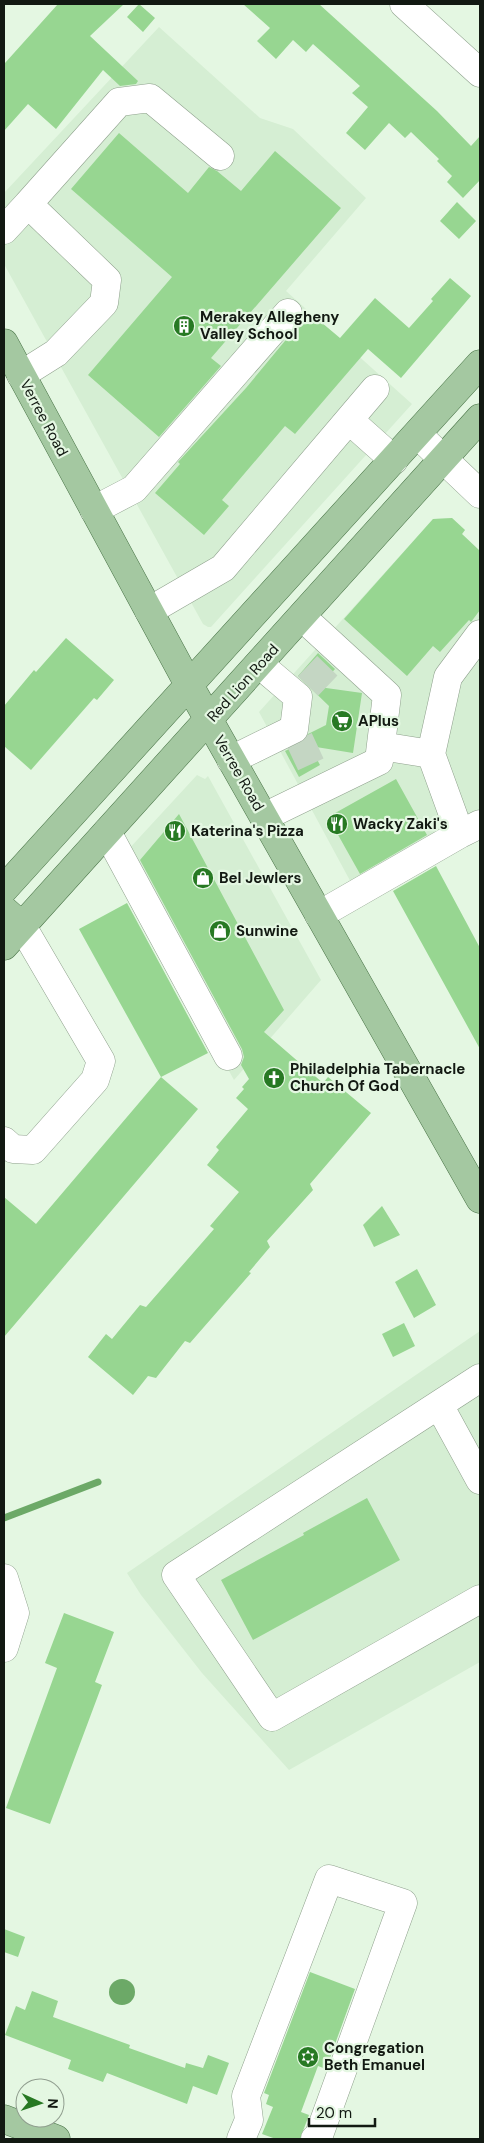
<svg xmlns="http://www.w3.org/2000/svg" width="484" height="2143" viewBox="0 0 484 2143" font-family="'DM Sans',sans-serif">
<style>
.built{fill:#d5eed3}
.water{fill:#6ca967}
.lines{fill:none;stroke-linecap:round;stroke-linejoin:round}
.stream{stroke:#6ca967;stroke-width:7}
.building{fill:#97d691}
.minor-tunnel{stroke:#c4d6c3;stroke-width:28;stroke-dasharray:28 14;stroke-linecap:butt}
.minor-casing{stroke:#8fa18d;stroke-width:29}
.major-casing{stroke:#497347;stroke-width:29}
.minor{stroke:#fff;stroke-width:28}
.major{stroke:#a4c8a1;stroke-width:28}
.labels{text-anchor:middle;stroke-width:4.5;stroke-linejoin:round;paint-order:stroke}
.poi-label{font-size:15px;font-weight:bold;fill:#121912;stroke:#e4f7e2;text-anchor:start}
.street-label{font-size:15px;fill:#121912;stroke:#e4f7e2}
</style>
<rect width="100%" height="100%" fill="#e4f7e2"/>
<path class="built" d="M 159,27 L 260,118 L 293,129 L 366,198 L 286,291 L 412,404 L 211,627 L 208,627 L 203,624 L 4,264 L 4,193 Z
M 452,518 L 465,530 L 462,534 L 480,551 L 480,836 L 361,901 L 259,712 L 433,519 Z
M 197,775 L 205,779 L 208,776 L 321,980 L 234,1080 L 115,864 Z
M 480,1331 L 480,1662 L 289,1770 L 202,1673 L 141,1595 L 127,1573 Z"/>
<path class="water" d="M109 1992a13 13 0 1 1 26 0a13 13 0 1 1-26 0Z"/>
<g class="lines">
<path class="stream" d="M 4,1518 L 98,1482"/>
</g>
<path class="building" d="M 58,4 L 124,4 L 90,36 L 138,81 L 136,84 L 120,86 L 103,70 L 56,129 L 28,104 L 4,131 L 5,63 Z
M 139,4 L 155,18 L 143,32 L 127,17 Z
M 243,4 L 319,4 L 437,111 L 471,146 L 480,136 L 480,180 L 463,198 L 447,182 L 452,176 L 437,161 L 439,159 L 411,132 L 405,138 L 389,123 L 365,150 L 346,133 L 368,107 L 352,93 L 360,86 L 313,44 L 306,52 L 293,40 L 276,59 L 257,41 L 270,28 Z
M 119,133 L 188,193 L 209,167 L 217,171 L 241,191 L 275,151 L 341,208 L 211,358 L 221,366 L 159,437 L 88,375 L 172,277 L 71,189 Z
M 457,202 L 476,221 L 459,239 L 440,221 Z
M 450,278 L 471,296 L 401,378 L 368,349 L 295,434 L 285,426 L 222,500 L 229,506 L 204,535 L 155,493 L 180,464 L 178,462 L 246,388 L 309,312 L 340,338 L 375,298 L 409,328 L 433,301 L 431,299 Z
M 452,518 L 465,530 L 462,534 L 480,551 L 480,610 L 471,622 L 469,620 L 440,652 L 433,646 L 407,676 L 344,619 L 433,519 Z
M 66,638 L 114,680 L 97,700 L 94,698 L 31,770 L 4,746 L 4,706 L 34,670 L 36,672 Z
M 318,653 L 335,669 L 319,687 L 362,693 L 353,753 L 310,746 L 320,765 L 299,777 L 285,751 L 301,743 L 308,734 L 326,725 L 329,706 L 298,676 Z
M 396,779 L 427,835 L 360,874 L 328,817 Z
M 179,814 L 284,1010 L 264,1032 L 323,1083 L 328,1077 L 371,1113 L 310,1184 L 313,1190 L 267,1241 L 270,1247 L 249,1272 L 251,1273 L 190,1343 L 185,1341 L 156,1378 L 148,1376 L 133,1395 L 88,1357 L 106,1334 L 112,1339 L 140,1305 L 146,1307 L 214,1229 L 210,1226 L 239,1192 L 207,1165 L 219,1150 L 216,1147 L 248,1109 L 236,1098 L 244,1089 L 242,1087 L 249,1079 L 241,1065 L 244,1057 L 242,1049 L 140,860 Z
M 436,866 L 480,948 L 480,1049 L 393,891 Z
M 127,903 L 208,1053 L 161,1077 L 79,929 Z
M 161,1077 L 198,1109 L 4,1337 L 4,1197 L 36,1224 Z
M 382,1206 L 400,1235 L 374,1247 L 363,1225 Z
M 417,1269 L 436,1305 L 414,1318 L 395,1282 Z
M 404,1323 L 415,1346 L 393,1357 L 382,1334 Z
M 367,1498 L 400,1560 L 253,1640 L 221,1580 L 304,1535 L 303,1533 Z
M 64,1613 L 114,1632 L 95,1682 L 102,1685 L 50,1824 L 6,1808 L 57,1668 L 45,1663 Z
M 4,1929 L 25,1937 L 18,1957 L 4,1952 Z
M 310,1972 L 355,1989 L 326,2069 L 318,2066 L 301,2112 L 309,2115 L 300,2139 L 276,2139 L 262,2134 L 273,2107 L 266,2104 L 269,2095 L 264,2093 Z
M 32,1991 L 58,2001 L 53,2017 L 130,2045 L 129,2048 L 185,2068 L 186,2063 L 203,2068 L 208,2055 L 229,2063 L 217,2095 L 193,2086 L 187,2104 L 107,2073 L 103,2082 L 68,2069 L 71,2060 L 5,2035 L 16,2006 L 25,2010 Z"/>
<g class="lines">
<path class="minor-tunnel" d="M 308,686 L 329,664
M 299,739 L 313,769"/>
<g class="minor-casing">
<path id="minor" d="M 404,4 L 480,73
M 28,204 L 119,102 L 150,98 L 220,156
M 4,230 L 28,204 L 107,280 L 104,303 L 56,353 L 21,375
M 349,420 L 394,460
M 418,435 L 480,494
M 94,510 L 134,489 L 288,313
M 149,611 L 223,568 L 375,389
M 381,746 L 431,754 L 460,834 L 480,824
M 431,754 L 448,677 L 480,634
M 231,760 L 294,729 L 298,697 L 259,664
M 264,817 L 379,761 L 387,695 L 302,617
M 107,832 L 228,1056
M 319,915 L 460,834
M 4,1141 L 13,1149 L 33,1150 L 95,1080 L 101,1061 L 22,926
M 480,1378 L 176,1575 L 272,1717 L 480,1599
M 439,1405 L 480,1480
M 4,1578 L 15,1613 L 4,1648
M 241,2139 L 249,2120 L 246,2096 L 329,1879 L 403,1903 L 319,2135 L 315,2139"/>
</g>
<g class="major-casing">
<path id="major" d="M 4,343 L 189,685 L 480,1199
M 4,889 L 480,364
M 4,910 L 22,926
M 4,946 L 480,418
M 4,2119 L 56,2139"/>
</g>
<use href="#minor" class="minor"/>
<use href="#major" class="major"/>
</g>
<defs>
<g id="building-disc" transform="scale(1.125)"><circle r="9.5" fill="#277923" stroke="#e4f7e2"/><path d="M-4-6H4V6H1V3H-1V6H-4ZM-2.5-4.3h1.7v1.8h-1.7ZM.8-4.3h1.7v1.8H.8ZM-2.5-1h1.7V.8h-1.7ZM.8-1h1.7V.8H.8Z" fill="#fff"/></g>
<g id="supermarket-disc" transform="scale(1.125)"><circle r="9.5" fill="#277923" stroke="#e4f7e2"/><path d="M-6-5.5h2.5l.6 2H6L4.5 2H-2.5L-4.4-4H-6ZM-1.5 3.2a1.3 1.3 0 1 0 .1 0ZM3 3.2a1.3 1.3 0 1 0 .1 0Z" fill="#fff"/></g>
<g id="restaurant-disc" transform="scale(1.125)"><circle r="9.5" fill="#277923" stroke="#e4f7e2"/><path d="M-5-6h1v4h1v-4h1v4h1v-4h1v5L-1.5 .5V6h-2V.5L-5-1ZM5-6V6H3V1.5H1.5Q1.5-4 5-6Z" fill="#fff"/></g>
<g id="shop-disc" transform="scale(1.125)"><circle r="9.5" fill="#277923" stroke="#e4f7e2"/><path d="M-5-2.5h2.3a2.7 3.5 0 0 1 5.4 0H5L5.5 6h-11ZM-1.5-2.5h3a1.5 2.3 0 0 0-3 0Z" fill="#fff"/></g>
<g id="church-disc" transform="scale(1.125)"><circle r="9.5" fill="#277923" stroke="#e4f7e2"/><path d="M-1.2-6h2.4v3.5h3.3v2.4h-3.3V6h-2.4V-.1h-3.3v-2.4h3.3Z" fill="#fff"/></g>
<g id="synagogue-disc" transform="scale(1.125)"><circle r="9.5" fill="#277923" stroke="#e4f7e2"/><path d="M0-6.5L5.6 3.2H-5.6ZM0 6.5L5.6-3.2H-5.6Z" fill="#fff"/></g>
</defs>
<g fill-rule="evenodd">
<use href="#building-disc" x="184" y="326"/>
<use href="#supermarket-disc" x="342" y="721"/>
<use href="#restaurant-disc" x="337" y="824"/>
<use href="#restaurant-disc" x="175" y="831"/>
<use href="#shop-disc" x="203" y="878"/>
<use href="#shop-disc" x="220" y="931"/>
<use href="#church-disc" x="274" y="1078"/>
<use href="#synagogue-disc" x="308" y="2057"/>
</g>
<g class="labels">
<g class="poi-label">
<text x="200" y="322">Merakey Allegheny<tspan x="200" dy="17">Valley School</tspan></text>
<text x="358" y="726">APlus</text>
<text x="353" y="829">Wacky Zaki's</text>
<text x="191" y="836">Katerina's Pizza</text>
<text x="219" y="883">Bel Jewlers</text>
<text x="236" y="936">Sunwine</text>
<text x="290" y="1074">Philadelphia Tabernacle<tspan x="290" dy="17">Church Of God</tspan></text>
<text x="324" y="2053">Congregation<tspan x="324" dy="17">Beth Emanuel</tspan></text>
</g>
<g class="street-label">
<text transform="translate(44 418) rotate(62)" y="5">Verree Road</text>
<text transform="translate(243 683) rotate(-48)" y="5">Red Lion Road</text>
<text transform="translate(239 773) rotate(60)" y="5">Verree Road</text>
</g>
</g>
<rect width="484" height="2143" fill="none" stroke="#121912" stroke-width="10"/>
<g transform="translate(40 2103) rotate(93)"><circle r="24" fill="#e4f7e2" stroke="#909e8f"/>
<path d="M0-4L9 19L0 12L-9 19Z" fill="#277923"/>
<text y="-8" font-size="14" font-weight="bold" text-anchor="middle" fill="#121912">N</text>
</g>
<path d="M309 2118v8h66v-8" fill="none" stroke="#121912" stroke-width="2.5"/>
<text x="316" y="2118" font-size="15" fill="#121912" stroke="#e4f7e2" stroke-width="4" paint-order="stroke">20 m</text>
</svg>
